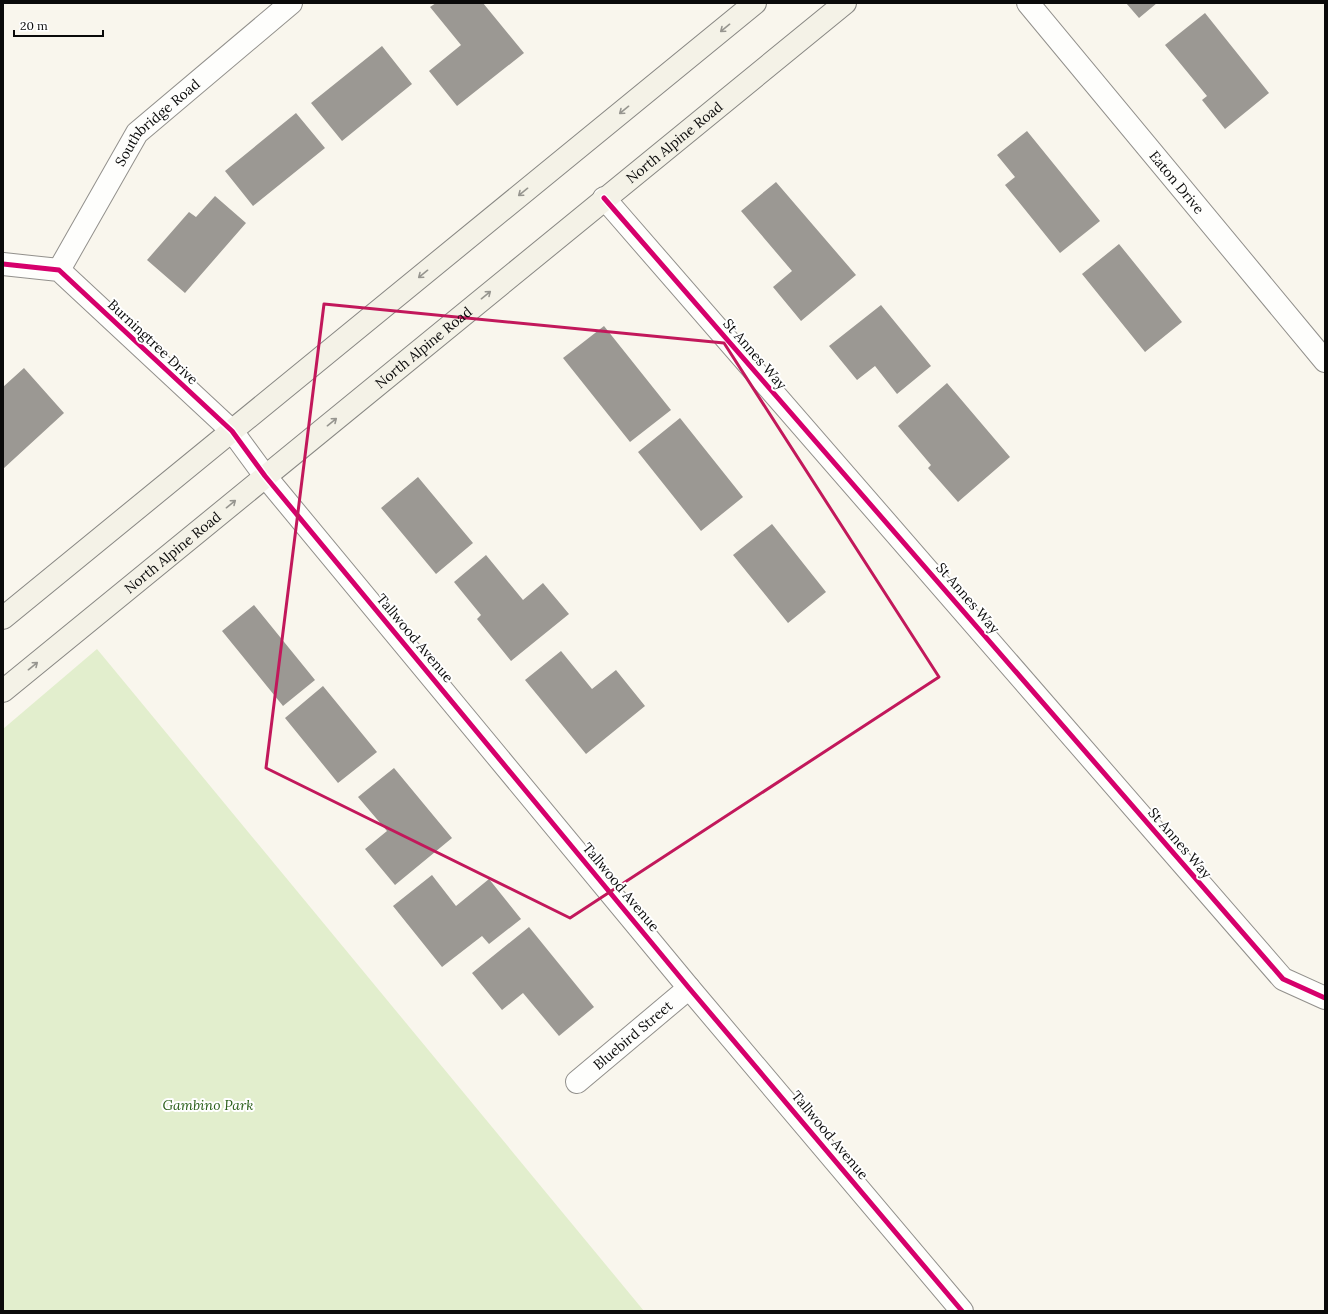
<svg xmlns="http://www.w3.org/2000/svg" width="1328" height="1314" viewBox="0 0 1328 1314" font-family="Lora,serif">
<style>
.green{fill:#e2eecd}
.building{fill:#9b9893}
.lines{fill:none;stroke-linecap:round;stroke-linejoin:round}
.street-casing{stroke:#92908c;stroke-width:24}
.secondary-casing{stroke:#888783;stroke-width:24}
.street{stroke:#fefefc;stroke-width:22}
.secondary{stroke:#f4f2e7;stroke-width:22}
.cycleway-casing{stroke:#fff;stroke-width:8}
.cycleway{stroke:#d6006c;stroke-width:5}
.oneway{stroke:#96958f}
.marked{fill:none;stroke:#c2185b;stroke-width:3;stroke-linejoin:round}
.labels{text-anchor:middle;stroke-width:4;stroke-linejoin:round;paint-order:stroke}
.street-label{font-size:14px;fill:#0a0a0a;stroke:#fff}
.park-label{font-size:14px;font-style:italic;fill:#2c601b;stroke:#fff}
</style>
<rect width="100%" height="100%" fill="#f9f6ed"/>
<path class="green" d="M 97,649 L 644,1311 L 3,1311 L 3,729 Z"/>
<path class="building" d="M 436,3 L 483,3 L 524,53 L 457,106 L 429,71 L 461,45 L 430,7 Z
M 1126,3 L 1157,3 L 1139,18 Z
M 1205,13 L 1269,93 L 1225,129 L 1202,100 L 1207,96 L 1165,45 Z
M 382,46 L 412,84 L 342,141 L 311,103 Z
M 296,113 L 325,148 L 253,206 L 225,171 Z
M 1027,131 L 1100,221 L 1060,253 L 1005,185 L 1015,177 L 997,155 Z
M 776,182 L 856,275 L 801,321 L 773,287 L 792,271 L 741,211 Z
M 215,196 L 246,223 L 185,293 L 147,260 L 189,212 L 196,217 Z
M 1119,244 L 1182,322 L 1145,352 L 1082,274 Z
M 881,305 L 931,366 L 897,394 L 875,366 L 857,380 L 829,346 Z
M 604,326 L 671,410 L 630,442 L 563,358 Z
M 24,368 L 64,413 L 3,469 L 3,387 Z
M 947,383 L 1010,457 L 958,502 L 928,468 L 931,465 L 898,426 Z
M 680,418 L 743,497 L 701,531 L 638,452 Z
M 418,477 L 473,543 L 436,574 L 381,508 Z
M 772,524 L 826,592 L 788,623 L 733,555 Z
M 486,555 L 523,600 L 543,583 L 569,614 L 511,661 L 477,619 L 481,615 L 454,582 Z
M 254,605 L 315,680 L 283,706 L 222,631 Z
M 561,651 L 592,689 L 616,670 L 645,706 L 586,754 L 525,680 Z
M 323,686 L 377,752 L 338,783 L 285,718 Z
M 394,768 L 452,838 L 395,885 L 365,849 L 387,831 L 358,797 Z
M 432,875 L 456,906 L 489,879 L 521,919 L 489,944 L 482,936 L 442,967 L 393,906 Z
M 529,927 L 594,1007 L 559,1036 L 523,993 L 502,1010 L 472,973 Z"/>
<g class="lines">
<g class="street-casing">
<g id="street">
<path id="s1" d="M 1028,3 L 1325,361"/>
<path d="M 604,198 L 1283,979 L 1325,998"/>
<path d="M 3,264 L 59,270 L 232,431 L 265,476 L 689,988 L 962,1311"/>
<path id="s2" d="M 59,270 L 137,133 L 291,3"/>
<path id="s3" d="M 577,1082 L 689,988"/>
</g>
</g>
<g class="secondary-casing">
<g id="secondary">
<path d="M 3,618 L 755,3"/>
<path id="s4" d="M 3,691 L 845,3"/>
</g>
</g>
<use href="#street" class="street"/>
<use href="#secondary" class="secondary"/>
<g class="cycleway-casing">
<path id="cycleway" d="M 604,198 L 1283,979 L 1325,998
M 3,264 L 59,270 L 232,431 L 265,476 L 689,988 L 962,1311"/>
</g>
<use href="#cycleway" class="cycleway"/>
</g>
<defs><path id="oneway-shaft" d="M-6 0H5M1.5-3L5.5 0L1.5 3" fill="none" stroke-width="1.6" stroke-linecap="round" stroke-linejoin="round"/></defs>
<g class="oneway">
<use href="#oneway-shaft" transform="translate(725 28) rotate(141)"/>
<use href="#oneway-shaft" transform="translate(624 110) rotate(141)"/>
<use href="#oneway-shaft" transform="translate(523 192) rotate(141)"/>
<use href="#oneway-shaft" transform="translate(423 274) rotate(141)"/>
<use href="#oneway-shaft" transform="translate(486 295) rotate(-39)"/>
<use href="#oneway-shaft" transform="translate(332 422) rotate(-39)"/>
<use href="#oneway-shaft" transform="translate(231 504) rotate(-39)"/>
<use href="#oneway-shaft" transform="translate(33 666) rotate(-39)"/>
</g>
<path class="marked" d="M 324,304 L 724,343 L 939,677 L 570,918 L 266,768 Z"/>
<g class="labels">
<g class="street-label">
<text dy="5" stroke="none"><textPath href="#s2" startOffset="179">Southbridge Road</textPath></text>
<text dy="5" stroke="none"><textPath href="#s4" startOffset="867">North Alpine Road</textPath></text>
<text dy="5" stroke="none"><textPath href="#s1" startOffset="233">Eaton Drive</textPath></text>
<text transform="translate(153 342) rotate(43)" y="5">Burningtree Drive</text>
<text dy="5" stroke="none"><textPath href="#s4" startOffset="543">North Alpine Road</textPath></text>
<text transform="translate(755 354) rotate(49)" y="5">St Annes Way</text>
<text dy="5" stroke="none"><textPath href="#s4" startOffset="219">North Alpine Road</textPath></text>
<text transform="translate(968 598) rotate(49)" y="5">St Annes Way</text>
<text transform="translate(415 638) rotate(50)" y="5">Tallwood Avenue</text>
<text transform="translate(1180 843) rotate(49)" y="5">St Annes Way</text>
<text transform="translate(621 887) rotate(50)" y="5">Tallwood Avenue</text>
<text dy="5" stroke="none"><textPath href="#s3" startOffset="73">Bluebird Street</textPath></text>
<text transform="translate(830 1135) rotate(50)" y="5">Tallwood Avenue</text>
</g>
<g class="park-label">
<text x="208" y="1110">Gambino Park</text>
</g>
</g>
<rect width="1328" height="1314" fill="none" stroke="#0a0a0a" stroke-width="8"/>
<path d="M14 30v6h89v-6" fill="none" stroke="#0a0a0a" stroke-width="2"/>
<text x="20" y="30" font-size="12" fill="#0a0a0a" stroke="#ffffff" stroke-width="3" paint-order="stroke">20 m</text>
</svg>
